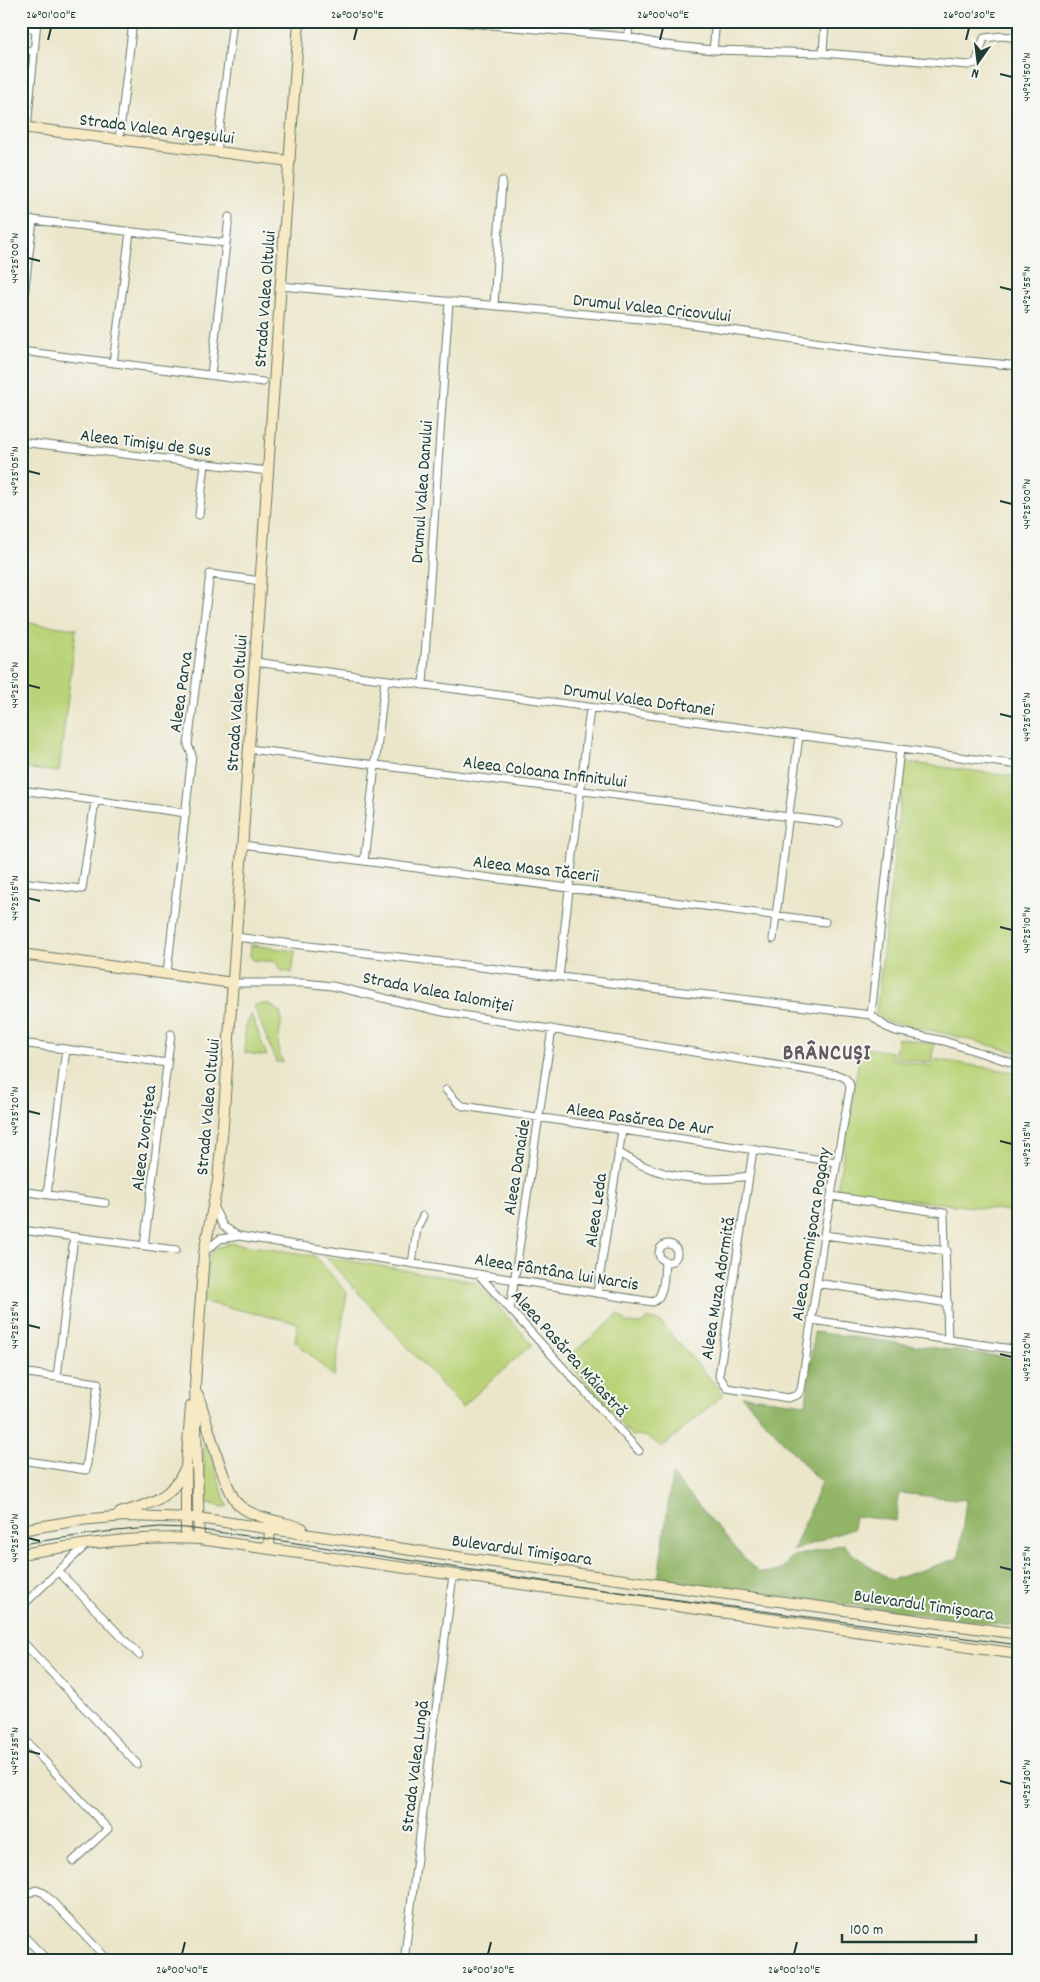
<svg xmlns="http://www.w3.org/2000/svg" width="1040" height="1982" viewBox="0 0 1040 1982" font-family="Dekko,sans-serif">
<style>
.green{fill:#bad378;stroke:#6c8856}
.forest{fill:#93b568;stroke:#59794e}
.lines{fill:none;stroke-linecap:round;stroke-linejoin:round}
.minor-casing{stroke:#667868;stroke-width:9}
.secondary-casing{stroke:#667868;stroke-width:12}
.minor{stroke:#fff;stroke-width:7}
.secondary{stroke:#f7e9c3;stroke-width:10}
.tram{stroke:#1f3d34;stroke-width:1}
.ticks{fill:none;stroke:#1f3d34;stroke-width:2}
.labels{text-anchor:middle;stroke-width:4;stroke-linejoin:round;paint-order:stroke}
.street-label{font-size:18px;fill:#1f3d34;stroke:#f6f6f2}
.district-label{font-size:22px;font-weight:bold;letter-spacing:1px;fill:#62575c;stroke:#f6f6f2}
.neatline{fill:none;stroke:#1f3d34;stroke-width:2}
.ticks-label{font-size:12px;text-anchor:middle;fill:#1f3d34}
</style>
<rect width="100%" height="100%" fill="#f6f6f2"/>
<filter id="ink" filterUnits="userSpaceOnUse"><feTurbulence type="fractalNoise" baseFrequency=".02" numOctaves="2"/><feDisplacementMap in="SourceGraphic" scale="10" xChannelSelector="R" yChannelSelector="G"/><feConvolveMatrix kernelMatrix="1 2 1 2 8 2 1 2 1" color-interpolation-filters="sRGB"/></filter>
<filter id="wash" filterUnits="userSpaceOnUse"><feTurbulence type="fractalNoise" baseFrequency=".0096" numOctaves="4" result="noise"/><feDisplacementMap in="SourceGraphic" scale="20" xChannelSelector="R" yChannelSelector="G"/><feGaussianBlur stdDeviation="1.12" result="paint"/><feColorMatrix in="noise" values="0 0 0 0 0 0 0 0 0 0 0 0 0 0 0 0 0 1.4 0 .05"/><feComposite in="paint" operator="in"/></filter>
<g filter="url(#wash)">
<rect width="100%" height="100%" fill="#ebe6ca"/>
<path class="green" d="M 21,622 L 76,629 L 59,772 L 21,768 Z
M 905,762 L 1019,777 L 1019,1053 L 948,1034 L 884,1021 L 876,1014 Z
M 251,945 L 295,951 L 292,973 L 280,970 L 276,962 L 253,960 L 250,956 Z
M 259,1004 L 269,1004 L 280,1012 C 285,1029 272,1042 283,1062 L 276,1062 L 254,1006 Z
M 251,1014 L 267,1056 L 245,1053 L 245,1028 Z
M 898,1038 L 934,1044 L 931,1063 L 894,1057 Z
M 861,1047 L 892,1052 L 891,1059 L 932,1066 L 934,1059 L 1019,1073 L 1019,1212 L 837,1192 Z
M 231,1243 L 315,1256 L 347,1293 L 334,1377 L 295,1341 L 298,1323 L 204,1302 L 209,1256 L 215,1248 Z
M 326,1257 L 476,1282 L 532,1344 L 462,1407 Z
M 619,1314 L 627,1323 L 641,1324 L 648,1318 L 660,1322 L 724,1394 L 661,1448 C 653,1438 645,1434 632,1436 L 566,1359 Z
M 203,1433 L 204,1433 L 224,1497 L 228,1506 L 223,1507 L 205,1502 Z"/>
<path class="forest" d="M 814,1332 L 1019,1359 L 1019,1627 L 658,1580 L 672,1475 L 746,1560 L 759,1573 L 780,1571 L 792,1557 L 844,1544 L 852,1554 L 891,1580 L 959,1558 L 966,1500 L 899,1493 L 896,1521 L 855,1516 L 853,1529 L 834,1535 L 793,1551 L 821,1483 L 742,1396 L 806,1404 Z"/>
</g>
<g filter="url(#ink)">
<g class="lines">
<g class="minor-casing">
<path id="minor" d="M 445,21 L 628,37 L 664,45 L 713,50 L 823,53 L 968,65 L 976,63 L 984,38 L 1002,36 L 1019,38
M 21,27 L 36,29
M 628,37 L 629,21
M 21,50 L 34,51
M 713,50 L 716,21
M 823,53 L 825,21
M 27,128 L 37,21
M 119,140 L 133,21
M 217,152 L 233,21
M 281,286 L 683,323 L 891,353 L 1019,366
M 494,306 L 502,181
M 21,320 L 33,220 L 226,243
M 21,351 L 263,382
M 113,363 L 130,232
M 211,375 L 229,217
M 21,442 L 268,471
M 199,515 L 205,464
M 255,662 L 1019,765
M 423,685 L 449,301
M 249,749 L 838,823
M 21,790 L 186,813
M 242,845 L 825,922
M 364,861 L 385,680
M 21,882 L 82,889 L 95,801
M 236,937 L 871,1015 L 886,1027 L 896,1031 L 944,1041 L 1019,1065
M 773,939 L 799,736
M 167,973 L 192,755 L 188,745 L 210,574 L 261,581
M 559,977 L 590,708
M 233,983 L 304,983 L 332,986 L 443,1012 L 838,1075 C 845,1077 850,1080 850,1088 L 824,1235 L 801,1390 L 797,1395 L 788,1398 L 727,1388 L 719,1376 L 753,1150
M 871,1015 L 900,749
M 21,1043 L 167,1063
M 446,1090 L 458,1103 L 463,1106 L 836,1162
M 618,1152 C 659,1179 702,1183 749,1176
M 21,1191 L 105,1203
M 47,1195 L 66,1049
M 831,1196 L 944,1213 L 948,1340
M 214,1208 L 223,1226 L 238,1236
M 21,1230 L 176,1250
M 824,1235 L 947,1251
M659 1253a9 9 0 1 1 18 0a9 9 0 1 1-18 0Z
M 144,1246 L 171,1034
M 204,1252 L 220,1239 L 239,1236 L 653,1302 C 665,1297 664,1273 665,1261
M 412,1264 L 417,1228 L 423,1216
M 478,1274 L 639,1451
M 817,1283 L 948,1303
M 597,1293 L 622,1131
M 510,1309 L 552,1029
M 812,1320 L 1019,1350
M 21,1372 L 98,1383 L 86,1470 L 21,1460
M 57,1377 L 74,1237
M 59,1572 L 139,1655
M 21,1607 L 86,1545
M 21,1640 L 137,1764
M 21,1736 L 108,1829 L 73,1861
M 21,1896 L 36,1890 L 44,1893 L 109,1961
M 21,1933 L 48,1961
M 404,1961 L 453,1575"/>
</g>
<g class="secondary-casing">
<path id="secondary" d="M 21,127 L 289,161
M 21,954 L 233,983
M 198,1395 C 206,1417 225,1494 240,1506 C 254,1518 284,1522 302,1528
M 120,1513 C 147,1505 172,1498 184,1471
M 21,1530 L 80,1520 L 125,1516 L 198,1518 L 464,1558 L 1019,1634
M 186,1538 L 186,1468 L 191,1406
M 199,1539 L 195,1386 L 197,1352 L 204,1253 L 218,1181 L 223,1125 L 299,21
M 269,1548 L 270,1528
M 21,1554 C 80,1544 139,1536 199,1539 L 1019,1654"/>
</g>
<use href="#minor" class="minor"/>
<use href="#secondary" class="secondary"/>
<path class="tram" d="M 21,1544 L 105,1532 L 160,1527 L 186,1528 L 270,1539 L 582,1587 L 1019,1645"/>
</g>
</g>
<path class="ticks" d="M 48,40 L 51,28M 354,40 L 357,28M 660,40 L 663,28M 966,40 L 969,28M 1000,74 L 1012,77M 28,258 L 40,261M 1000,287 L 1012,290M 28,471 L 40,474M 1000,501 L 1012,504M 28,685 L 40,688M 1000,714 L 1012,717M 28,898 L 40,901M 1000,927 L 1012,930M 28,1111 L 40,1114M 1000,1141 L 1012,1144M 28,1325 L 40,1328M 1000,1354 L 1012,1357M 28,1538 L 40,1541M 1000,1567 L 1012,1570M 28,1751 L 40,1754M 1000,1781 L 1012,1784M 182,1954 L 185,1942M 488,1954 L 491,1942M 794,1954 L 797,1942"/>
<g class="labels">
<g class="street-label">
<text transform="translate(157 128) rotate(7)" y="6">Strada Valea Argeșului</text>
<text transform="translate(264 299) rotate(-86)" y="6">Strada Valea Oltului</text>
<text transform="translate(652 307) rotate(6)" y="6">Drumul Valea Cricovului</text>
<text transform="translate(146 442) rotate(7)" y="6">Aleea Timișu de Sus</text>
<text transform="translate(421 492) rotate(-86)" y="6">Drumul Valea Danului</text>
<text transform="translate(180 692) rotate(-82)" y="6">Aleea Parva</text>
<text transform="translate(639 699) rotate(8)" y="6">Drumul Valea Doftanei</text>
<text transform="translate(236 703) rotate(-86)" y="6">Strada Valea Oltului</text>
<text transform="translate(545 771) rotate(7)" y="6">Aleea Coloana Infinitului</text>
<text transform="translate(536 868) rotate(7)" y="6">Aleea Masa Tăcerii</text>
<text transform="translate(438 991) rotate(11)" y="6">Strada Valea Ialomiței</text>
<text transform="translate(207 1107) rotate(-85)" y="6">Strada Valea Oltului</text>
<text transform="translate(640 1118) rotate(8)" y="6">Aleea Pasărea De Aur</text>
<text transform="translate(143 1138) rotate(-83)" y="6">Aleea Zvoriștea</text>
<text transform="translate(516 1167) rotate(-81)" y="6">Aleea Danaide</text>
<text transform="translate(595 1210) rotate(-82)" y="6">Aleea Leda</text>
<text transform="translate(810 1234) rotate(-81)" y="6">Aleea Domnișoara Pogany</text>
<text transform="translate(557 1271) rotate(9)" y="6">Aleea Fântâna lui Narcis</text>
<text transform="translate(717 1288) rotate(-81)" y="6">Aleea Muza Adormită</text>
<text transform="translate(570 1353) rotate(48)" y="6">Aleea Pasărea Măiastră</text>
<text transform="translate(522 1549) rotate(8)" y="6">Bulevardul Timișoara</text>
<text transform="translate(924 1604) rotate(8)" y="6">Bulevardul Timișoara</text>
<text transform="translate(414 1766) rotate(-83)" y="6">Strada Valea Lungă</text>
</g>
<g class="district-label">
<text x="827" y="1059">BRÂNCUȘI</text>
</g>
</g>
<rect width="1040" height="1982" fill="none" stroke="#f6f6f2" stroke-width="55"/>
<g transform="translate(978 62) rotate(194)" stroke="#f6f6f2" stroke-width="4" paint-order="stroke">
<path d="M0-4L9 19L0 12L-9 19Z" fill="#1f3d34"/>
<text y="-8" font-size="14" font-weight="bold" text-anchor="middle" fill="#1f3d34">N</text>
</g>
<path d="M842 1934v8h134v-8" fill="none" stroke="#1f3d34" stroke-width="2.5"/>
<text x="850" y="1934" font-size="15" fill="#1f3d34" stroke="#f6f6f2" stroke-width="4" paint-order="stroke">100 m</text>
<rect x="28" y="28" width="984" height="1926" class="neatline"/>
<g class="ticks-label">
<text x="51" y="18">26°01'00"E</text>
<text x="357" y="18">26°00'50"E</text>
<text x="663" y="18">26°00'40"E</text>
<text x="969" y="18">26°00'30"E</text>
<text transform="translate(1026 77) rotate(-90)" y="4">44°24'50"N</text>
<text transform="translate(14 258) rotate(-90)" y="4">44°25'00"N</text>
<text transform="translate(1026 290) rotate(-90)" y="4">44°24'55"N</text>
<text transform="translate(14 471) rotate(-90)" y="4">44°25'05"N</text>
<text transform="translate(1026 504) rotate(-90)" y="4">44°25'00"N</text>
<text transform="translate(14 685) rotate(-90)" y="4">44°25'10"N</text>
<text transform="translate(1026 717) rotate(-90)" y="4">44°25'05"N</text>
<text transform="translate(14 898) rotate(-90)" y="4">44°25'15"N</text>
<text transform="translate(1026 930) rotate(-90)" y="4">44°25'10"N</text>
<text transform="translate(14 1111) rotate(-90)" y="4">44°25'20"N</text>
<text transform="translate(1026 1144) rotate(-90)" y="4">44°25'15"N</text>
<text transform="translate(14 1325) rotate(-90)" y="4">44°25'25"N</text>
<text transform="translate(1026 1357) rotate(-90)" y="4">44°25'20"N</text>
<text transform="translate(14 1538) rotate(-90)" y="4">44°25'30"N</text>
<text transform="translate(1026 1570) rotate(-90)" y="4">44°25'25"N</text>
<text transform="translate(14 1751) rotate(-90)" y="4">44°25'35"N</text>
<text transform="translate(1026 1784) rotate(-90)" y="4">44°25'30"N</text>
<text x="182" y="1973">26°00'40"E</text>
<text x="488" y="1973">26°00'30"E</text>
<text x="794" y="1973">26°00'20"E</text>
</g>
</svg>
